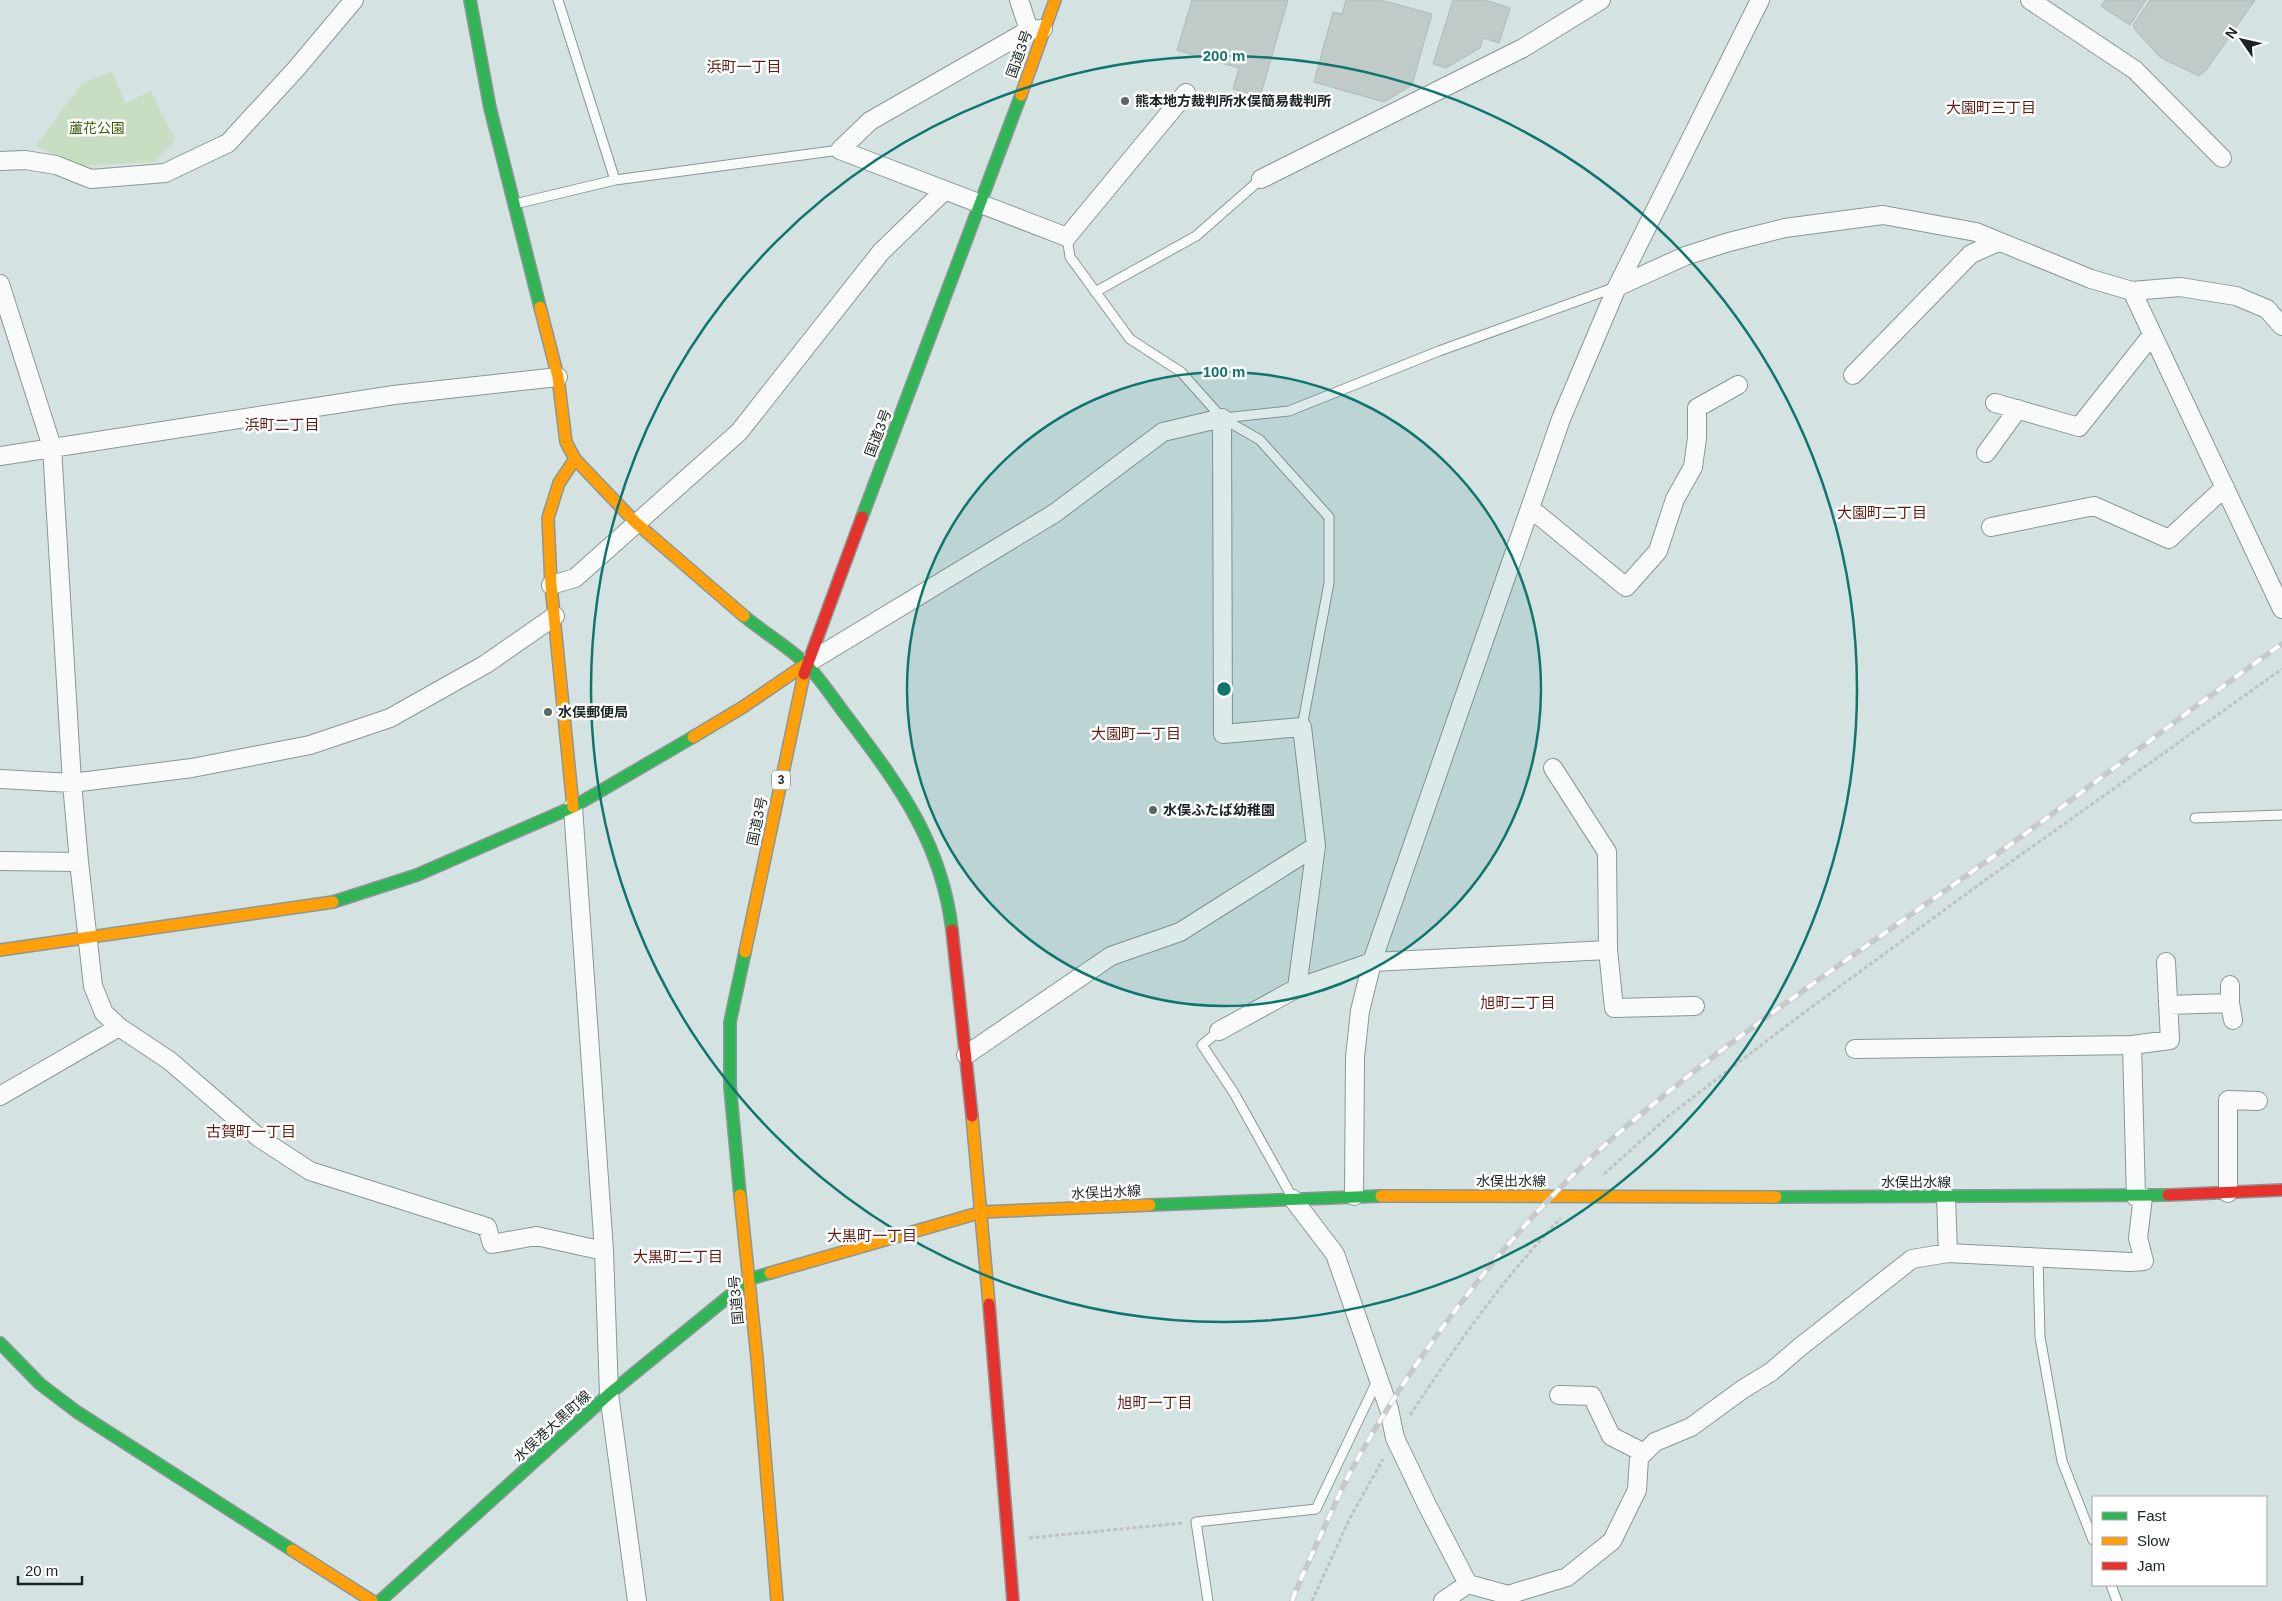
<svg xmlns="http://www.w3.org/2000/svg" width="2282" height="1601" viewBox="0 0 2282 1601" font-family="Helvetica,'Noto Sans JP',sans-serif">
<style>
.green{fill:#c7dec2}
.building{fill:#c0cac8;stroke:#afb9b8}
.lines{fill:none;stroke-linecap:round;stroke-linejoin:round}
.lane-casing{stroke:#8b9797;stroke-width:11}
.street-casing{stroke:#8b9797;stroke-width:20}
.fast-casing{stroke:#8b9797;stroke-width:14}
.slow-casing{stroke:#8b9797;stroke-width:14}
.jam-casing{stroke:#8b9797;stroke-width:14}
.path{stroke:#bec2c2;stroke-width:3;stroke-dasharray:4 2.5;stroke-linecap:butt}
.lane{stroke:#f9fbfb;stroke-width:9}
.street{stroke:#f9fbfb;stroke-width:18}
.fast{stroke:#30b455;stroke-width:11}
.slow{stroke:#ff9f0a;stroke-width:11}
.jam{stroke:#e5322d;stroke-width:11}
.rail-casing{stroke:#c6c9ca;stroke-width:5.5}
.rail{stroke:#fff;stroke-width:4;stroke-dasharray:11;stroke-linecap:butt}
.ring{fill:none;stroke:#0f766e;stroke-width:2.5}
.poi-dot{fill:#5c6667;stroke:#fff;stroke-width:2}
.labels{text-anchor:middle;stroke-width:5;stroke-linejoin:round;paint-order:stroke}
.shield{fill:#fff;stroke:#5f6666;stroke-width:1}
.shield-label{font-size:12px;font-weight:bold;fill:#1b2425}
.street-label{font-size:14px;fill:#1b2425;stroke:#fff}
.poi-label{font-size:14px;font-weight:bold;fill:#1b2425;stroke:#fff;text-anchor:start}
.park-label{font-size:14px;fill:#396109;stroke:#fff}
.neighbourhood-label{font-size:15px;fill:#5f1c11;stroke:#fff}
.centre{fill:#0f766e;stroke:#fff;stroke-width:2.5}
.ring-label{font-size:15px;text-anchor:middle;font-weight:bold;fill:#0f766e;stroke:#fff;stroke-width:5;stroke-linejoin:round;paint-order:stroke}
</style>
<rect width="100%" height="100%" fill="#d4e2e2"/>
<path class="green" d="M 112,72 L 125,103 L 151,91 L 175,140 L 154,162 L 77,166 L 36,146 L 82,83 Z"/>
<path class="building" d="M 1192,0 L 1288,0 L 1260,97 L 1233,89 L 1239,68 L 1177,50 Z
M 1346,0 L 1381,0 L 1432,14 L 1412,85 L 1384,102 L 1314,82 L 1333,12 L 1342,14 Z
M 1453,0 L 1485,0 L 1510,8 L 1499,43 L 1483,38 L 1480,48 L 1446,68 L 1433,64 Z
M 2105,0 L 2146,0 L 2130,25 L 2101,6 Z
M 2150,0 L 2255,0 L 2207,69 L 2199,76 L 2161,58 L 2136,31 L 2133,25 Z"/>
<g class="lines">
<g class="lane-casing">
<path id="lane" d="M 558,0 L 615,180
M 515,204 L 615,180 L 840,150
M 1067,237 L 1070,257 L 1130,339 L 1181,372 L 1222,418 L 1260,440 L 1329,517 L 1329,583 L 1302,727
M 1095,292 L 1196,236 L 1261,179
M 1223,418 L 1289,411 L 1439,351 L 1616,287
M 2195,818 L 2282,815
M 1219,1031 L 1202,1045 L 1234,1093 L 1292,1197
M 2038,1259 L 2040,1337 L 2062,1461 L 2093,1540
M 2111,1585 L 2117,1601
M 1208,1601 L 1196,1522 L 1316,1509 L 1378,1379"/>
</g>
<g class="street-casing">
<path id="street" d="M 1019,0 L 1029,30
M 2030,0 L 2135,70 L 2222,158
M 1043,29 L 1029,30 L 870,121 L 840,150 L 1067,237 L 1186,93
M 0,161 L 25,160 L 56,165 L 91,179 L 165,173 L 228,143 L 296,69 L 354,0
M 1261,179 L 1523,48 L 1601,0
M 0,284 L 52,447 L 72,783 L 79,862 L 93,986 L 104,1013 L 119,1027 L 170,1061 L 258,1137 L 310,1171 L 487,1227 L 492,1244 L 536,1236 L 604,1251
M 1617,287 L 1685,256 L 1729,242 L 1785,228 L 1883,215 L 1976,232 L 2091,279 L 2132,291 L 2180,287 L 2236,296 L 2267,309 L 2282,326
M 2132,291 L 2282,609
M 1853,375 L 1971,254 L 1998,242
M 1995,403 L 2079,427 L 2152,335
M 1986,453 L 2018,409
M 0,456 L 394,395 L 558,377
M 1530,508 L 1626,587 L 1658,551 L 1675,499 L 1693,467 L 1697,438 L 1697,408 L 1738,385
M 1991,527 L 2094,506 L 2169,539 L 2225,487
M 551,585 L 575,578 L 739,432 L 881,252 L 945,190
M 806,664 L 1055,513 L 1163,432 L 1222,418 L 1223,734 L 1302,727 L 1316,846 L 1297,988 L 1372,962 L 1608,950 L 1614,1008 L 1695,1006
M 1553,768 L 1607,852 L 1608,950
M 0,779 L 72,783 L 192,768 L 310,745 L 390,718 L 486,664 L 555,616
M 573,807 L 604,1251 L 609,1394 L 637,1601
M 0,861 L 79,862
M 2230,1003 L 2233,1020
M 2168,1005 L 2230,1003 L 2230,985
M 1219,1031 L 1297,988
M 1855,1049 L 2132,1045
M 966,1055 L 1111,956 L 1180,932 L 1316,846
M 0,1096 L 119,1027
M 2228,1193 L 2228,1100 L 2258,1101
M 1354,1196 L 1355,1057 L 1360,1011 L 1372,962 L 1561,419 L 1617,287 L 1760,0
M 1946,1197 L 1948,1253
M 2136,1197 L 2132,1045 L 2170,1040 L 2166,962
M 1293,1199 L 1335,1254 L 1389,1409 L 1395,1438 L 1427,1505 L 1468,1584 L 1508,1595 L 1567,1577 L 1612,1541 L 1637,1490 L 1639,1458 L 1655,1442 L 1691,1427 L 1743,1389 L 1771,1372 L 1800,1347 L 1912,1259 L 1948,1253 L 2130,1262 L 2144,1261 L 2138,1238 L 2143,1197
M 1559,1395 L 1592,1396 L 1611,1436 L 1644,1453
M 1443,1601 L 1468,1584"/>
</g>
<g class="fast-casing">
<path id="fast" d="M 470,0 L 490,108 L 540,307
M 862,517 L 1021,95
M 744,616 C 763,632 790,648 807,665 C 823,682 836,703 851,722 C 901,788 942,845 952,930
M 333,902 L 417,875 L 573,807 L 693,737
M 740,1195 L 730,1086 L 730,1022 L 745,952
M 1776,1197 L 2168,1195
M 1150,1205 L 1381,1196
M 0,1343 L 40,1384 L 77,1412 L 292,1550
M 380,1601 L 609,1394 L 750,1279 L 770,1273"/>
</g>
<g class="slow-casing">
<path id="slow" d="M 1021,95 L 1055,0
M 540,307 L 558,377 L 566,442 L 575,459 L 635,522 L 744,616
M 693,737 L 743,707 L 806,664
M 573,807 L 551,585 L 548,518 L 559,483 L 575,459
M 0,950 L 333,902
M 745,952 L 804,674
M 972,1116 L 989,1304
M 740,1195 L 757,1358 L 777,1601
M 1381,1196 L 1776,1197
M 770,1273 L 982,1212 L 1150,1205
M 292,1550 L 372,1601"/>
</g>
<g class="jam-casing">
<path id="jam" d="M 804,674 L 862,517
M 952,930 L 972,1116
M 2168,1195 L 2282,1190
M 989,1304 L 1013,1601"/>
</g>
<path class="path" d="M 1604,1174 L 1671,1114 L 1798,1017 L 1984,881 L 2282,669
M 1410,1415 C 1456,1346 1503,1278 1561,1218
M 1029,1538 L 1182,1523
M 1312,1601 L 1350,1518 L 1383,1459"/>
<use href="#lane" class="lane"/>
<use href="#street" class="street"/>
<use href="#fast" class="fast"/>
<use href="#slow" class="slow"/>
<use href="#jam" class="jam"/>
<g class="rail-casing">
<path id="rail" d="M 1292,1601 C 1301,1577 1312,1554 1323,1530 C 1333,1509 1342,1487 1353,1467 C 1418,1350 1513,1225 1614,1137 C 1731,1036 1861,951 1987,861 C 2087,791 2182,714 2282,644"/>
</g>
<use href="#rail" class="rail"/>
</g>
<circle cx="1224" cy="689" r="317" fill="#0f766e" fill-opacity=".12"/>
<g class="ring">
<circle cx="1224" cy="689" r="317"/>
<circle cx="1224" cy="689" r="633"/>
</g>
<g class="poi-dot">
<circle cx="1125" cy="101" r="5"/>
<circle cx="548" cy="712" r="5"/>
<circle cx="1153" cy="810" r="5"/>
</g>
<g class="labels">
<rect class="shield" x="772" y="770.5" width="18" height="19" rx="4"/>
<g class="shield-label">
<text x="781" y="784">3</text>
</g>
<g class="street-label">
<text transform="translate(1019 54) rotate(-70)" y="5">国道3号</text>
<text transform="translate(878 433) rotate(-69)" y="5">国道3号</text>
<text transform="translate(757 821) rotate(-78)" y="5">国道3号</text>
<text x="1511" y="1186">水俣出水線</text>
<text x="1916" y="1187">水俣出水線</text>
<text transform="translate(1106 1192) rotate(-3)" y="5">水俣出水線</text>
<text transform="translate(736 1300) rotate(-95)" y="5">国道3号</text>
<text transform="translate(552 1426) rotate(-42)" y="5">水俣港大黒町線</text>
</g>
<g class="poi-label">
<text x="1135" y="106">熊本地方裁判所水俣簡易裁判所</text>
<text x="558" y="717">水俣郵便局</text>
<text x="1163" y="815">水俣ふたば幼稚園</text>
</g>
<g class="park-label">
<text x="97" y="133">蘆花公園</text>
</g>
<g class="neighbourhood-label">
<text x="744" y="72">浜町一丁目</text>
<text x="1991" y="113">大園町三丁目</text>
<text x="282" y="430">浜町二丁目</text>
<text x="1882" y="518">大園町二丁目</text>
<text x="1136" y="739">大園町一丁目</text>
<text x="1518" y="1008">旭町二丁目</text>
<text x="251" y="1137">古賀町一丁目</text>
<text x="872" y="1241">大黒町一丁目</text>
<text x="678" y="1262">大黒町二丁目</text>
<text x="1155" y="1408">旭町一丁目</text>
</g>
</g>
<circle cx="1224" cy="689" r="8" class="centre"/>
<g class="ring-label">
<text x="1224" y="61">200 m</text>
<text x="1224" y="377">100 m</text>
</g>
<rect x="2092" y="1496" width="175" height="90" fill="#ffffff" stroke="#a4a7a8"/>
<rect x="2102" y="1512" width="25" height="8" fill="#30b455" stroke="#a4a7a8"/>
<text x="2137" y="1521" font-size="15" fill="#1b2425">Fast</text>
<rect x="2102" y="1537" width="25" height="8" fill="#ff9f0a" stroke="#a4a7a8"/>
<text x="2137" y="1546" font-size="15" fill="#1b2425">Slow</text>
<rect x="2102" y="1562" width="25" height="8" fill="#e5322d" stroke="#a4a7a8"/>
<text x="2137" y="1571" font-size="15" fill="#1b2425">Jam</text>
<g transform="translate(2242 40) rotate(304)" stroke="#ffffff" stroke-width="4" paint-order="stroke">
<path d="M0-4L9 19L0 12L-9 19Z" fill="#1b2425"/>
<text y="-8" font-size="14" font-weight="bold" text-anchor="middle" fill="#1b2425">N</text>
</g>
<path d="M18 1576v8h64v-8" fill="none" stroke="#1b2425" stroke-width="2.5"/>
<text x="25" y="1576" font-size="15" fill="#1b2425" stroke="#ffffff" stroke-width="4" paint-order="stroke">20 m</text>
</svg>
